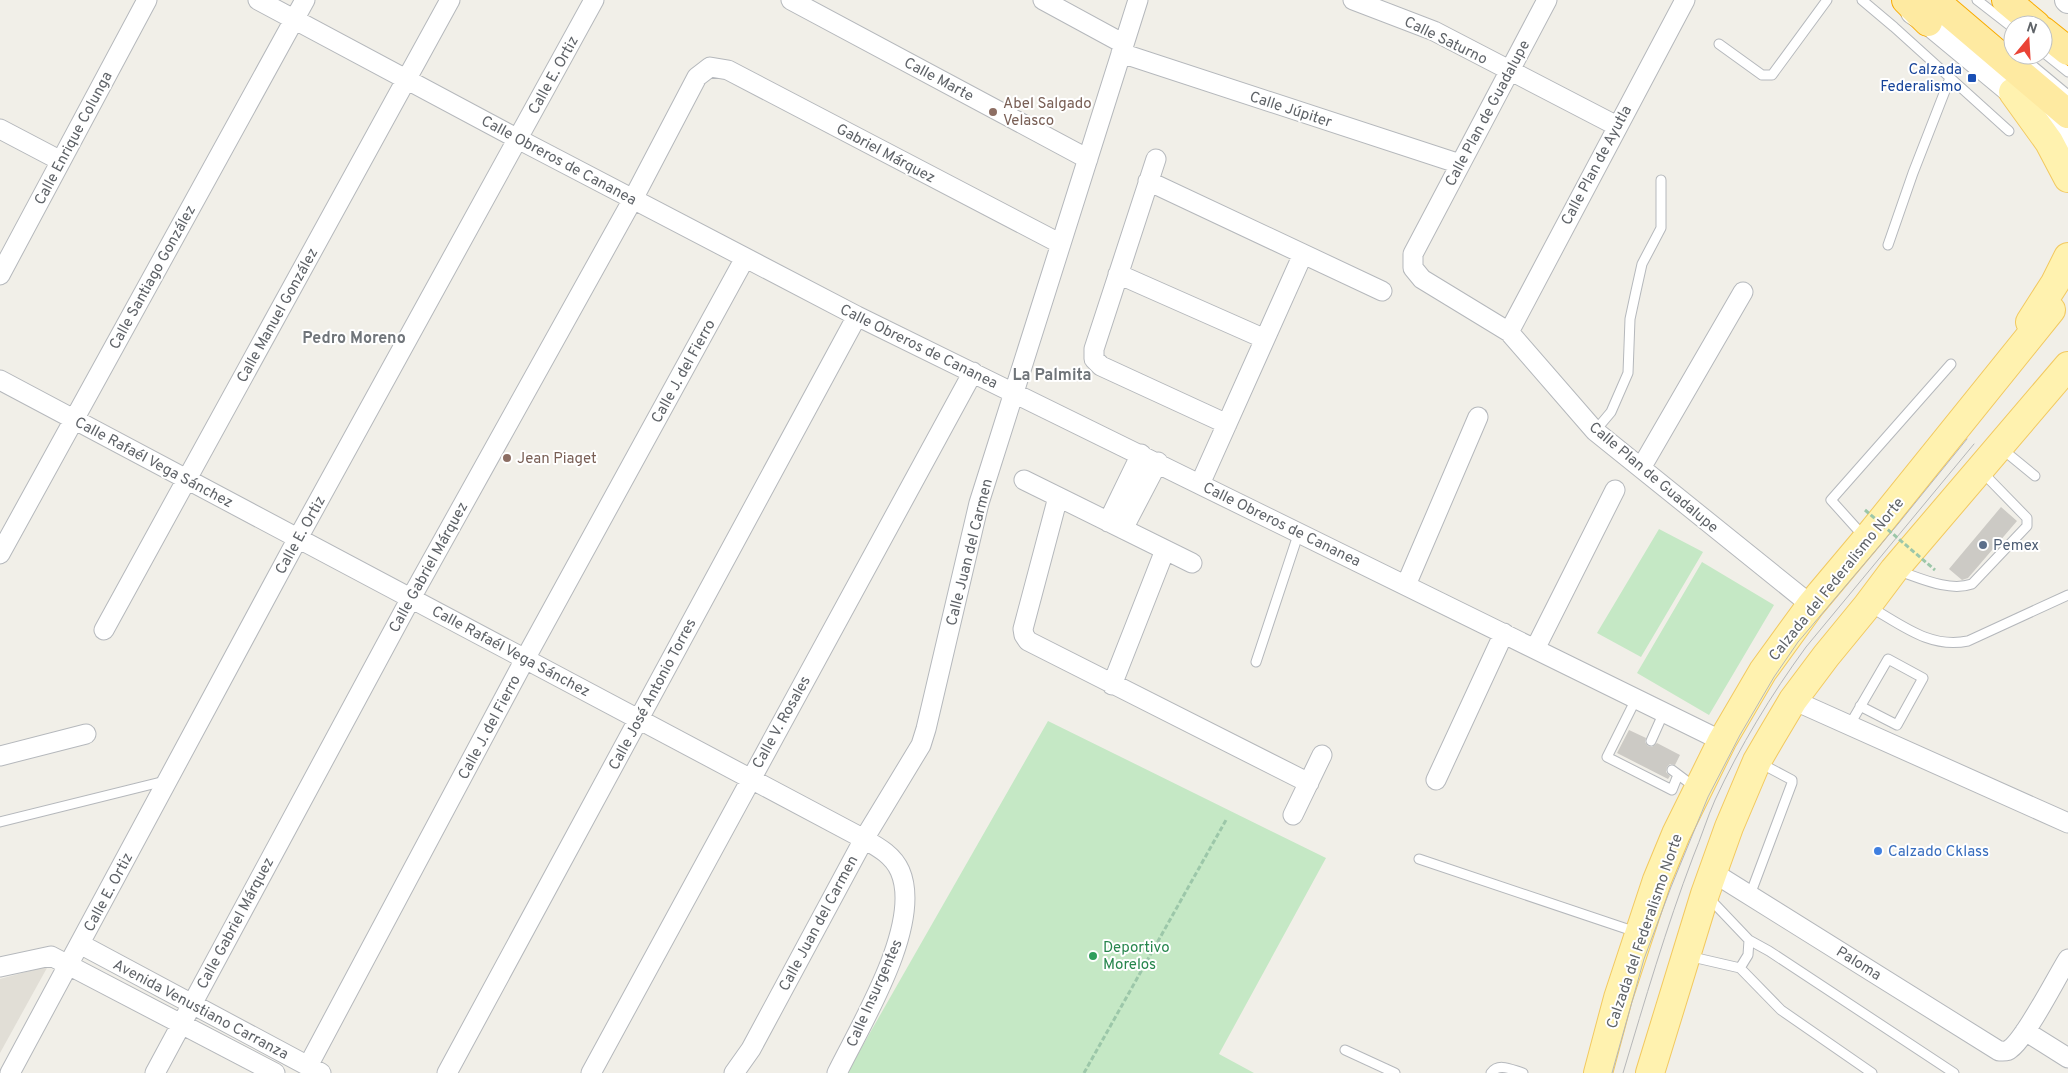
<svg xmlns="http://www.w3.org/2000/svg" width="2068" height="1073" viewBox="0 0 2068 1073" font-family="Overpass,sans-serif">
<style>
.education{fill:#e1ded6}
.green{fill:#c5e8c5}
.building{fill:#cccac5}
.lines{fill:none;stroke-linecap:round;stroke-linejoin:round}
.service-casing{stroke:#b5b8bc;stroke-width:11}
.minor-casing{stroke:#b5b8bc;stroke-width:21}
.tertiary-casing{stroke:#b5b8bc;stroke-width:26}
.primary-casing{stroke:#f2c960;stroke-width:30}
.trunk-casing{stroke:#f9ab00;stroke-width:30}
.path{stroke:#9cc7a9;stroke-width:3;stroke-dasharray:5 2.5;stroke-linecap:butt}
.service{stroke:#fff;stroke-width:9}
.minor{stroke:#fff;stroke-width:19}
.tertiary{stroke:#fff;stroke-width:24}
.primary{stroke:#fff2af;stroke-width:28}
.trunk{stroke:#feeaa1;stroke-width:28}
.tram{stroke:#b6b7b8;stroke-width:1}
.path-bridge{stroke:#9cc7a9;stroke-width:3;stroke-dasharray:5 2.5;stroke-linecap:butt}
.transit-dot{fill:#1a4fb4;stroke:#fff;stroke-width:2}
.education-dot{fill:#8d6e63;stroke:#fff;stroke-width:2}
.service-dot{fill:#5c6f8a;stroke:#fff;stroke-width:2}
.shop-dot{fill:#3f7fe0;stroke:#fff;stroke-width:2}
.leisure-dot{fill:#2e9e5b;stroke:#fff;stroke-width:2}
.labels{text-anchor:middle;stroke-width:4;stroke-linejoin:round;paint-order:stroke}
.street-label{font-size:15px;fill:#5f6368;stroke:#fff}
.transit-label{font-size:15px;fill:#164399;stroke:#fff;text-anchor:end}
.education-label{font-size:15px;fill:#785e54;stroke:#fff;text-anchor:start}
.service-label{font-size:15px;fill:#4e5e75;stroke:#fff;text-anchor:start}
.shop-label{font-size:15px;fill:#366cbe;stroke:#fff;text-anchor:start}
.leisure-label{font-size:15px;fill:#27864d;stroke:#fff;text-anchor:start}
.neighbourhood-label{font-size:16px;font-weight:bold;fill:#70757a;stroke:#fff}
</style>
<rect width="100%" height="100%" fill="#f1efe8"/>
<path class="education" d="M 48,966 L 0,1053 L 0,979 Z"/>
<path class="green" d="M 1659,529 L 1703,552 L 1641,657 L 1597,633 Z
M 1702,562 L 1774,605 L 1709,715 L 1637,673 Z
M 1048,721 L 1326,858 L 1219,1054 L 1254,1073 L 847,1073 Z"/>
<path class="building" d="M 2001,507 L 2017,521 L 1968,578 L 1962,580 L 1949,569 Z
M 1629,730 L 1646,738 L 1645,742 L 1648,746 L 1652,747 L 1657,743 L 1680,755 L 1675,765 L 1670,764 L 1667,767 L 1666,772 L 1670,776 L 1668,779 L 1617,753 Z"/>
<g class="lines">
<g class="service-casing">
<path id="service" d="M 1862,0 L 1894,27 L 2009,131
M 1977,0 L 2013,28
M 1719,44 L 1762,75 L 1772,75 L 1827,0
M 2043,52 L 2068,72
M 2020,55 L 2068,95
M 1888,245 L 1913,173 L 1950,78
M 1595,431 L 1611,412 L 1628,373 L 1630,319 L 1636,291 L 1642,264 L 1661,228 L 1661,180
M 2007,453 L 2035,476
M 1858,530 L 1831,500 L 1951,364
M 1899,571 C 1920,578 1949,592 1972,584 L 2027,526 L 2027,518 L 1987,477
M 1870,607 C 1902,625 1930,649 1968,641 L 2068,595
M 1256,662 L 1299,532
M 1636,699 L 1607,757 L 1672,790 L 1678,775
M 1849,726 L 1888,659 L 1923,678 L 1897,725 L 1860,706
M 1651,741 L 1664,712
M 1672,770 L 1696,788
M 0,822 L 165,781
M 1419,859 L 1636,932
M 1750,895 L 1792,783 L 1792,780 L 1760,763
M 1709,898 L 1749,940 L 1769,951 L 1954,1073
M 1688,956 L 1740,968 L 1781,1010 L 1872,1073
M 1740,968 L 1748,955 L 1749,940
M 1345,1050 L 1395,1073
M 1491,1073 C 1499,1062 1512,1070 1523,1073"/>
</g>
<g class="minor-casing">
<path id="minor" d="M 258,0 L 518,139 L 857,316 L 1722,741
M 791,0 L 1088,159
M 1043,0 L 1124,44
M 1353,0 L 1434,31 L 1617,126
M 1547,0 L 1413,254 L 1413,268 L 1422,279 L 1509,332 L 1595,431 L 1811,605
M 1121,53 L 1460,164
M 0,129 L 61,161
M 1156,159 L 1094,349 L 1094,359 L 1101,366 L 1227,424
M 1148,181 L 1382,291
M 1118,274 L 1265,339
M 0,275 L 147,0
M 1509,332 L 1685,0
M 0,380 L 864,839 C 878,847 893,855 900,871 C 923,924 861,1024 837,1073
M 1641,468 L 1743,292
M 1024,480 L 1192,563
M 1200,484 L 1303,254
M 1058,497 L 1023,629 L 1024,635 L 1028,641 L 1309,783
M 1108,522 L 1141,454
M 1123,529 L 1158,462
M 0,554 L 305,0
M 1406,585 L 1478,417
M 104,630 L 450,0
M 1535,649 L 1615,490
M 1112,685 L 1165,550
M 1793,700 L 2068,823
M 0,756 L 86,734
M 1436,780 L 1504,633
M 1293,815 L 1322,755
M 1714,873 L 1999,1051 C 2003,1051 2007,1052 2010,1049 C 2026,1038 2056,978 2068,959
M 80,944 L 321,1073
M 0,967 L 51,956 L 275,1073
M 2025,1031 L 2068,1058
M 308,1066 L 525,659 L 745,258
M 10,1073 L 298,538 L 594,0
M 155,1073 L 411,598 L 633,199 L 697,77 L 710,67 L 728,70 L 1061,244
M 447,1073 L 857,316
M 591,1073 L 973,372
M 734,1073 L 751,1049 L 864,839 L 921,745 L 926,729 L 979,503 L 1138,0"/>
</g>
<g class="tertiary-casing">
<path id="tertiary" d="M 2067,0 L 2068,1
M 1913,12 L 1928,22 L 2068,138"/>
</g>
<g class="primary-casing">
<path id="primary" d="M 2013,92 L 2049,142 L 2068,178
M 2030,322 L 2055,283 L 2068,257
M 1598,1073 L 1618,998 L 1657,880 L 1676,834 L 1722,741 L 1763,671 L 1811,605 L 1869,536 L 2051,310
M 1650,1073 L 1705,894 L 1729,827 L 1757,761 L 1771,737 L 1793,700 L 1826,656 L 1867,606 L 1894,570 L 2068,366"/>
</g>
<g class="trunk-casing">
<path id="trunk" d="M 1906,0 L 1928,22
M 1934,0 L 2068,114
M 2006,0 L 2036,25
M 2043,31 L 2068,51"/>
</g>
<path class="path" d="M 1084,1073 L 1226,820"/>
<use href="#service" class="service"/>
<use href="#minor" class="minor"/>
<use href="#tertiary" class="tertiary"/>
<use href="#primary" class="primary"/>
<use href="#trunk" class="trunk"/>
<path class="tram" d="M 1612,1073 L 1644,959 L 1671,887 L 1708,797 L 1740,735 L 1774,677 L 1798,642 L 1898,524 L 1967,439
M 1623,1073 C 1645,1000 1666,928 1693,857 C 1701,838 1707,818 1715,800 C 1740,746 1771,695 1806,647 L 1974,444"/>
<path class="path-bridge" d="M 1865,510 L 1935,570"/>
</g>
<rect class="transit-dot" x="1967" y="73" width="10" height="10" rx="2.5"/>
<g class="education-dot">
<circle cx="993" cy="112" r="5"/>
<circle cx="507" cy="458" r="5"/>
</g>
<circle class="service-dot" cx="1983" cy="545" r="5"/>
<circle class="shop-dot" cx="1878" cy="851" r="5"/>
<circle class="leisure-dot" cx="1093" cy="956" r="5"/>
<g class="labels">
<g class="street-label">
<text transform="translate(1446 40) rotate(26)" y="5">Calle Saturno</text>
<text transform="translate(553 75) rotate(-61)" y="5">Calle E. Ortiz</text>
<text transform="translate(939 79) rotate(28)" y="5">Calle Marte</text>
<text transform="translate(1291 109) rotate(18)" y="5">Calle Júpiter</text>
<text transform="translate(1487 113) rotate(-62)" y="5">Calle Plan de Guadalupe</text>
<text transform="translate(73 138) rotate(-62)" y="5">Calle Enrique Colunga</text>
<text transform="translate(886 153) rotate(28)" y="5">Gabriel Márquez</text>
<text transform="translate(559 160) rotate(28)" y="5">Calle Obreros de Cananea</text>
<text transform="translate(1596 165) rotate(-62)" y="5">Calle Plan de Ayutla</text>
<text transform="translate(152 277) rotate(-61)" y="5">Calle Santiago González</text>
<text transform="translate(277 315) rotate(-61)" y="5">Calle Manuel González</text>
<text transform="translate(919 346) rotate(26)" y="5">Calle Obreros de Cananea</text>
<text transform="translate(683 371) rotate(-61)" y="5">Calle J. del Fierro</text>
<text transform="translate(154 462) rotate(28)" y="5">Calle Rafaél Vega Sánchez</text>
<text transform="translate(1654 477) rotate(40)" y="5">Calle Plan de Guadalupe</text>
<text transform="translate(1282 524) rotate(26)" y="5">Calle Obreros de Cananea</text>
<text transform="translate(300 535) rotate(-61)" y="5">Calle E. Ortiz</text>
<text transform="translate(969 552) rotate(-76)" y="5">Calle Juan del Carmen</text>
<text transform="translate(428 567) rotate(-61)" y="5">Calle Gabriel Márquez</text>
<text transform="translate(1836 579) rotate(-51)" y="5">Calzada del Federalismo Norte</text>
<text transform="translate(511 651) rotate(28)" y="5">Calle Rafaél Vega Sánchez</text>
<text transform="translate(652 694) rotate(-62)" y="5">Calle José Antonio Torres</text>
<text transform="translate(781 722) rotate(-61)" y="5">Calle V. Rosales</text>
<text transform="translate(489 727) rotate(-62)" y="5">Calle J. del Fierro</text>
<text transform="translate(108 892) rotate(-62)" y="5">Calle E. Ortiz</text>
<text transform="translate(235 923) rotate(-62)" y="5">Calle Gabriel Márquez</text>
<text transform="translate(818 923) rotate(-62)" y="5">Calle Juan del Carmen</text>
<text transform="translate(1644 931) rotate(-71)" y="5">Calzada del Federalismo Norte</text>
<text transform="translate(1859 963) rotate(32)" y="5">Paloma</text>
<text transform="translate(874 993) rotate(-66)" y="5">Calle Insurgentes</text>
<text transform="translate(201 1009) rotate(28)" y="5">Avenida Venustiano Carranza</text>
</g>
<g class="transit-label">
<text x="1962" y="74">Calzada<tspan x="1962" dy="17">Federalismo</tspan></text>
</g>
<g class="education-label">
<text x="1003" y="108">Abel Salgado<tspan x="1003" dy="17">Velasco</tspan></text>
<text x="517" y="463">Jean Piaget</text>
</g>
<g class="service-label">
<text x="1993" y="550">Pemex</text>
</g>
<g class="shop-label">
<text x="1888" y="856">Calzado Cklass</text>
</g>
<g class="leisure-label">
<text x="1103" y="952">Deportivo<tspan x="1103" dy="17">Morelos</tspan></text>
</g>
<g class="neighbourhood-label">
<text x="354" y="343">Pedro Moreno</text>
<text x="1052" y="380">La Palmita</text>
</g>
</g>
<g transform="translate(2028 40) rotate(18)"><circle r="24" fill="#ffffff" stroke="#bfc1c3"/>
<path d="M0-4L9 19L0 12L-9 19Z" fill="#ea4335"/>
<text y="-8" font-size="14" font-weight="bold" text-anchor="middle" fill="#5f6368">N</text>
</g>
</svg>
